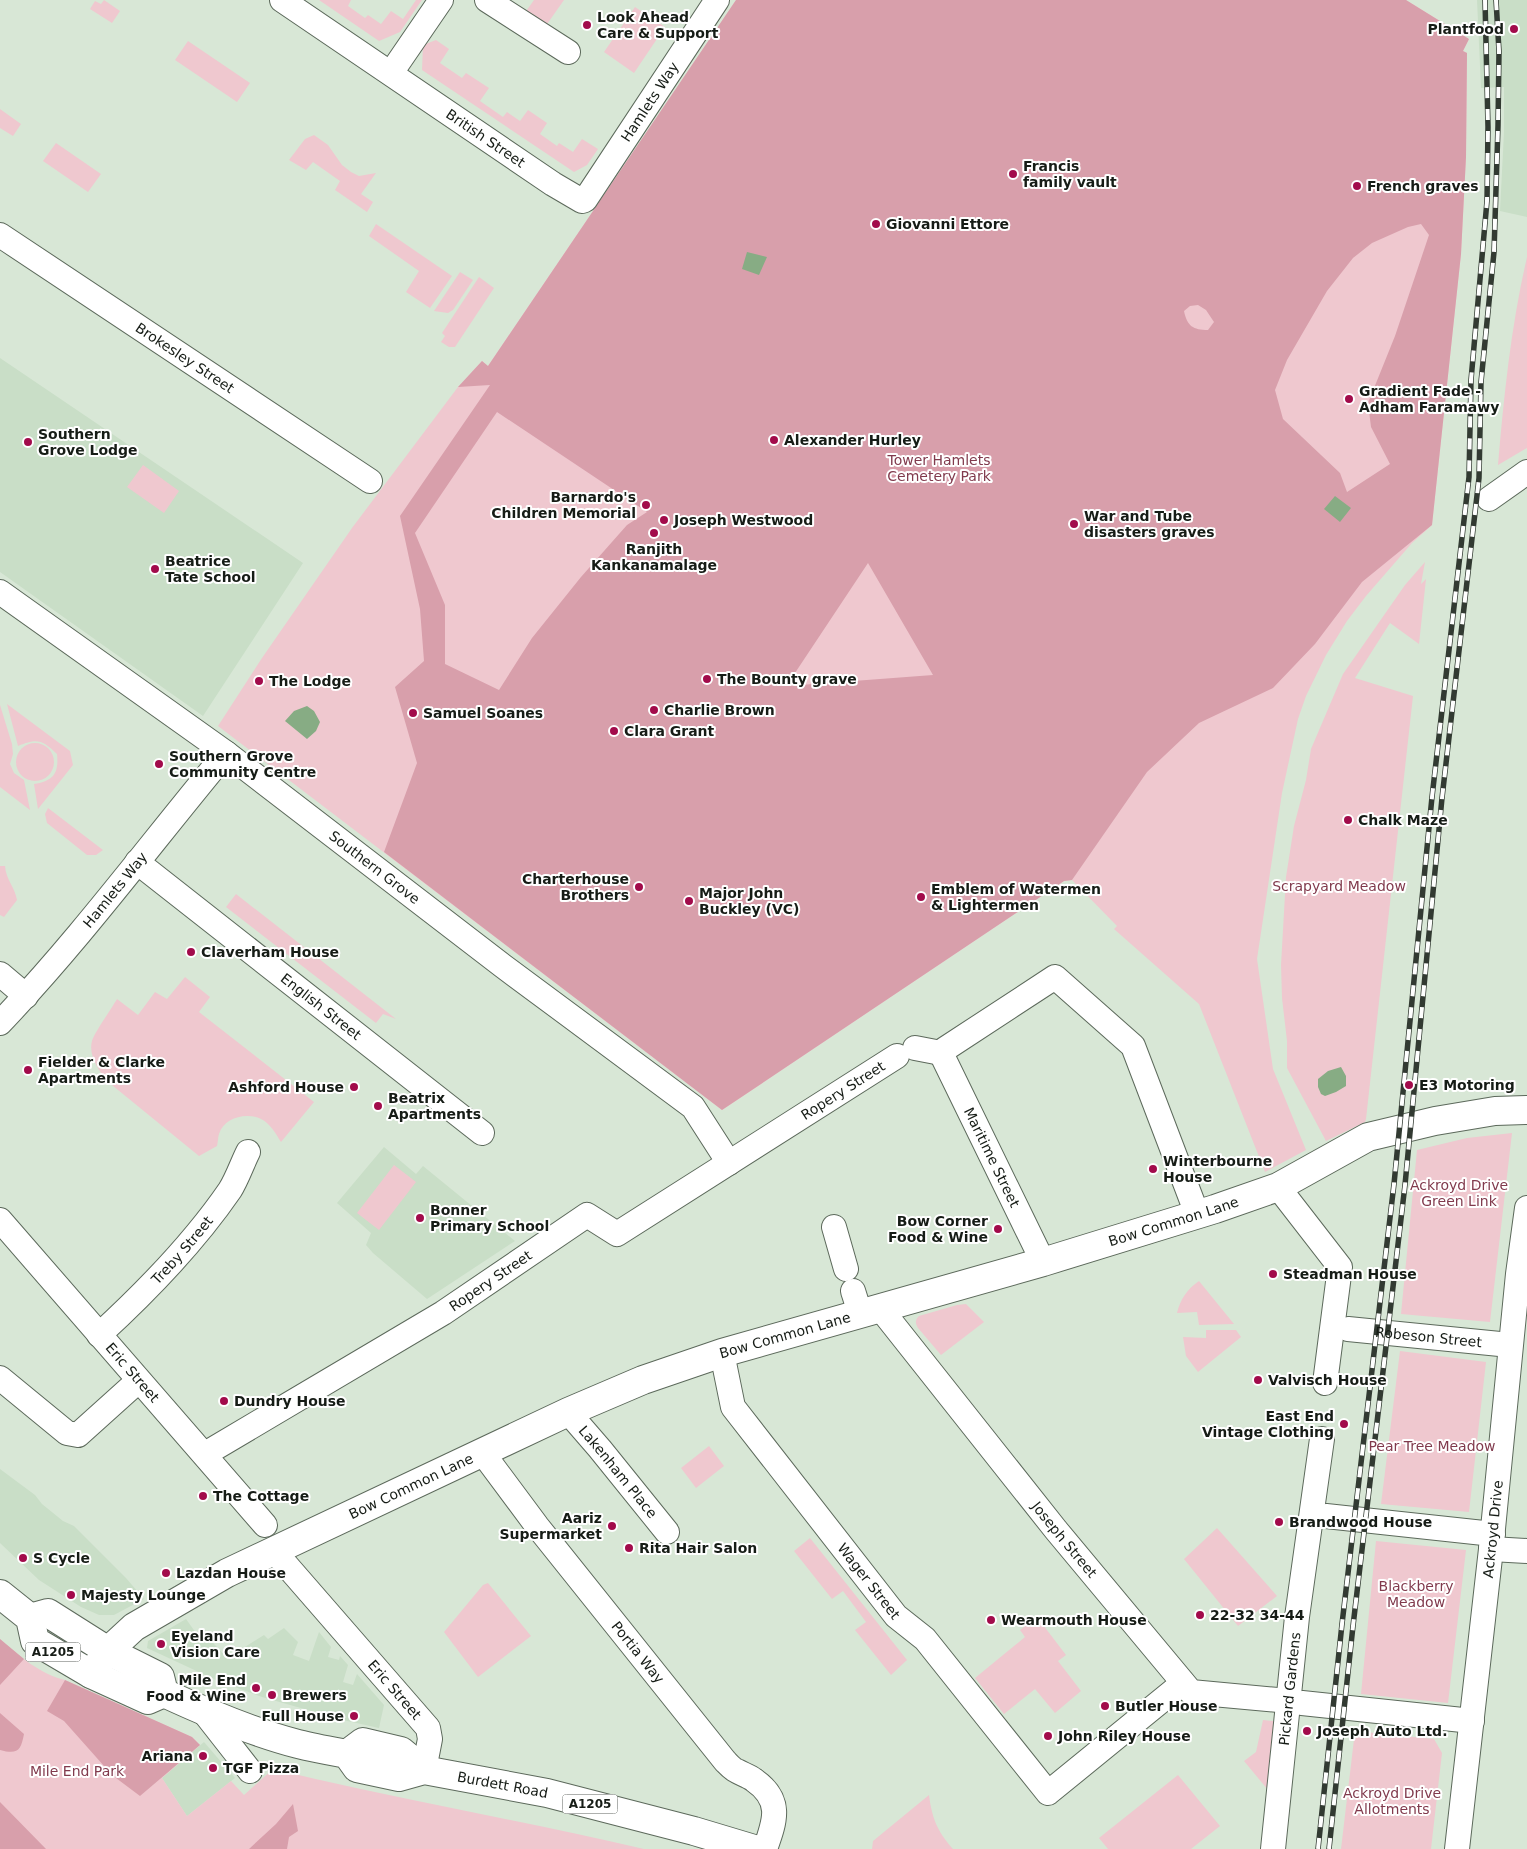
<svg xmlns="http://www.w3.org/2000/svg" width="1527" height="1849" viewBox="0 0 1527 1849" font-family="'DejaVu Sans',sans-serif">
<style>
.built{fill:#c9dec7}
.green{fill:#efc8cf}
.forest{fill:#d89fab;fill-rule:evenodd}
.water{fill:#87ac84}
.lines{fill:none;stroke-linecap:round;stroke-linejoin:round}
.minor-casing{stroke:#5c695b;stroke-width:26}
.tertiary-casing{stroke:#5c695b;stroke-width:30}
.primary-casing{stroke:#5c695b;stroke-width:30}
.minor{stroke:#fff;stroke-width:24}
.tertiary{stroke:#fff;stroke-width:28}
.primary{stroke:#fff;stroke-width:28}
.rail-casing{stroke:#323a32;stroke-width:5.5}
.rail{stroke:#fff;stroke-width:4;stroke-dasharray:11;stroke-linecap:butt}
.poi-dot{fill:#a20b4b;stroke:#fff;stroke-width:2}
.labels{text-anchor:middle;stroke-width:4;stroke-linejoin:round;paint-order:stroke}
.shield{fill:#fff;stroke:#5c605c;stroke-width:1}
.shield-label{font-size:12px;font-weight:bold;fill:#161c16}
.poi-label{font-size:14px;font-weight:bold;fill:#161c16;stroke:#fff;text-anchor:start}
.street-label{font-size:14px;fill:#161c16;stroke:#fff}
.park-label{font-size:14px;fill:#813a4d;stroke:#fff}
</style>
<rect width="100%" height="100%" fill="#d8e7d6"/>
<path class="built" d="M 1477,0 L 1527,0 L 1527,217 L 1500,211 L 1504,132 L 1504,87 L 1481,88 Z
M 0,358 L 303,563 L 203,716 L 0,572 Z
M 384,1147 L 416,1174 L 423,1166 L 515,1241 L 427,1299 L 373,1253 L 366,1245 L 371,1233 L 337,1203 Z
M 0,1469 L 35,1495 L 42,1504 L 63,1521 L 74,1526 L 126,1578 L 144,1599 L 114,1615 L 99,1615 L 81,1607 L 39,1580 L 0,1543 Z
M 186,1619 L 196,1633 L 205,1634 L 227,1658 L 264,1635 L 268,1639 L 284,1628 L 298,1642 L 293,1655 L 309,1661 L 319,1632 L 331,1647 L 328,1657 L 339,1660 L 340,1656 L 348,1665 L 343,1682 L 353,1685 L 357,1674 L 384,1705 L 379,1728 L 343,1720 L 262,1697 L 216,1680 L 147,1648 L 148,1641 Z
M 204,1742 L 235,1778 L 187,1816 L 162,1778 Z"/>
<path class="green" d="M 104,0 L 120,11 L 112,23 L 90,9 L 95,1 L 101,4 Z
M 319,0 L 351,0 L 348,6 L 365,18 L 368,15 L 381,24 L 391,11 L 403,19 L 416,0 L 422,0 L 400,32 L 379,41 Z
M 534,0 L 564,0 L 545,27 L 524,14 Z
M 736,0 L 1406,0 L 1469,39 L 1463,51 L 1467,53 L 1466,157 L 1461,254 L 1432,525 L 1412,543 L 1366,596 L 1347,621 L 1326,655 L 1306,696 L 1298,719 L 1282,793 L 1257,959 L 1273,1069 L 1306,1150 L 1265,1172 L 1199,1004 L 1114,929 L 1117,926 L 1072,880 L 1064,881 L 722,1110 L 218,726 L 262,658 L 352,528 L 458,387 L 482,361 L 488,366 Z
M 635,7 L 665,27 L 634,73 L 604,52 Z
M 436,40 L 449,49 L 440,63 L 462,78 L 466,73 L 489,88 L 480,101 L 503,117 L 507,112 L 520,121 L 528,110 L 547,123 L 540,134 L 557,146 L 559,143 L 573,152 L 582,139 L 598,149 L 587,165 L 574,172 L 422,70 L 423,45 Z
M 188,41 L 250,83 L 237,102 L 175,60 Z
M 0,109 L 21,124 L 13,136 L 0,128 Z
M 314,135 L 328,145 L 342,165 L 351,172 L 359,176 L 376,173 L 361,194 L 373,202 L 367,212 L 335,190 L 340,181 L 313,162 L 306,170 L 289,160 L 305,139 Z
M 56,143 L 101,174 L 88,192 L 43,161 Z
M 376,224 L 452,276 L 430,308 L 406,292 L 419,271 L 369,236 Z
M 1527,257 L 1527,448 L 1498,465 C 1504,395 1511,326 1527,257 Z
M 460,272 L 473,280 L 453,310 L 448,313 L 434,311 Z
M 479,277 L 494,288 L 455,347 L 449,347 L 441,342 L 445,336 L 442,333 Z
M 143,465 L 179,491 L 164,513 L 127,487 Z
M 1425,562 L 1421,584 L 1426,579 L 1419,644 L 1390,623 L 1355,678 L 1413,696 L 1366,1119 L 1365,1122 L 1326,1141 L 1287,1068 L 1287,1041 L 1282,998 L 1281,965 L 1286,877 L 1294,826 L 1306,780 L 1311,749 L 1343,674 L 1405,585 Z
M 7,704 L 70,751 L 73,765 L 38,809 L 34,784 C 53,781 59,774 57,754 C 42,740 38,738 18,746 Z
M 0,705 L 12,744 L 13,754 L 10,764 L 14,773 L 24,780 L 30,810 L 0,787 Z
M16 762a19 19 0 1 1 38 0a19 19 0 1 1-38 0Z
M 48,808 L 103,850 L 96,855 L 87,855 L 47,823 L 45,814 Z
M 0,866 L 5,866 C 6,880 15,887 17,900 L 4,917 L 0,915 Z
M 236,894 L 396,1019 L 383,1014 L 376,1023 L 226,907 Z
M 185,977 L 210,997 L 199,1012 L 314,1102 L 281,1142 C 276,1134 270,1123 261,1119 C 247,1112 224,1117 219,1134 C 218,1137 218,1142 217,1146 L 199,1156 L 107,1081 C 99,1071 88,1055 92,1041 C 94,1033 112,1008 117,999 L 138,1015 L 155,992 L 167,999 Z
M 1512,1133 L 1490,1322 L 1401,1314 L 1417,1150 L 1467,1138 Z
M 394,1165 L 416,1182 L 379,1230 L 357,1213 Z
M 1199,1281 L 1234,1324 L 1199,1325 L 1197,1312 L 1177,1313 C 1180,1300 1187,1289 1199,1281 Z
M 966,1304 L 984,1322 L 941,1355 L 918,1328 C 915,1323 915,1320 919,1316 L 957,1305 Z
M 1206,1330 L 1236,1330 L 1241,1337 L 1198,1372 L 1186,1356 L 1183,1337 L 1206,1338 Z
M 1400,1351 L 1486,1362 L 1469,1512 L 1381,1504 Z
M 709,1446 L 724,1466 L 696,1488 L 681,1468 Z
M 1217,1528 L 1277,1596 L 1238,1626 L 1184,1559 Z
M 810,1538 L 907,1660 L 891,1675 L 855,1630 L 866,1622 L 843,1591 L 832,1599 L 794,1551 Z
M 1376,1541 L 1466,1550 L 1448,1703 L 1361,1694 Z
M 488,1583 L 531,1636 L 478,1677 L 444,1632 L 483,1585 Z
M 1037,1617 L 1066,1655 L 1058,1661 L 1081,1691 L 1055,1713 L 1035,1689 L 1004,1714 L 975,1678 L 1025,1637 L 1020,1630 Z
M 0,1639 C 19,1656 40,1674 65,1680 L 192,1737 L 200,1745 L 162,1778 L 187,1816 L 231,1781 L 244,1795 L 273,1769 C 396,1799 521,1820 644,1849 L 0,1849 Z
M 1263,1720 L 1283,1722 L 1268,1790 L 1244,1761 L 1256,1752 Z
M 1355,1731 L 1434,1739 L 1442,1753 L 1431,1849 L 1341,1849 Z
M 1178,1775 L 1220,1826 L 1191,1849 L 1108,1849 L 1099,1838 Z
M 929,1795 C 932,1818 937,1831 953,1849 L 872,1849 L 873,1841 Z"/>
<path class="forest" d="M 736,0 L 1406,0 L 1469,39 L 1463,51 L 1467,53 L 1466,157 L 1461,254 L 1432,525 L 1362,582 L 1315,644 L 1273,688 L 1199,723 L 1147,772 L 1072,880 L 1064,881 L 722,1110 L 384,852 L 417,763 L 395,687 L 424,661 L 420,609 L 400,516 L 490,385 L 458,387 L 482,361 L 488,366 ZM 1421,224 L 1429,235 L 1395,336 L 1368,403 L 1371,427 L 1390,464 L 1347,492 L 1340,473 L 1283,419 L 1275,390 L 1287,360 L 1327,291 L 1353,258 L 1372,243 L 1408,227 ZM 1198,305 L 1206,310 L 1214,322 L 1208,330 C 1193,330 1187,326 1184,311 L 1190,306 ZM 497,412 L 647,512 L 627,525 L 581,577 L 532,638 L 499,690 L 445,664 L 445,605 L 415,533 ZM 868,563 L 933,675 L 787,686 L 787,685 Z
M 0,1639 L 24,1659 L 0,1685 Z
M 65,1680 L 192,1737 L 200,1745 L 140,1796 L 112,1775 L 64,1721 L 47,1711 Z
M 0,1713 L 24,1734 C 21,1750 18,1755 0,1750 Z
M 0,1802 L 46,1849 L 0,1849 Z
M 293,1804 L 298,1831 L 289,1837 L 287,1849 L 249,1849 L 276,1824 Z"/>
<path class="water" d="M 747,252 L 767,257 L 759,275 L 742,269 Z
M 1335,496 L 1351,508 L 1340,522 L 1324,509 Z
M 307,706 L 314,711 L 320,722 L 316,731 L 307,739 L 285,721 L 294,711 Z
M 1341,1067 L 1346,1076 L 1346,1086 L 1336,1092 L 1325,1096 L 1321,1094 L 1318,1087 L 1318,1079 L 1328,1071 Z"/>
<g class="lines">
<g class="minor-casing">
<g id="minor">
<path id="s1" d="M 282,0 L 553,184 L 582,201 L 585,200 L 717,0"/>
<path d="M 487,0 L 568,52"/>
<path d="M 391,73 L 441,0"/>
<path id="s2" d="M 0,235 L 370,481"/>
<path d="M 1489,499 L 1527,472"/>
<path id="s3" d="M 0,592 L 226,753 L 503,966 L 693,1107 L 729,1163"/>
<path id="s4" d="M 137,862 L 482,1133"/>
<path d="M 0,974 L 26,996"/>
<path id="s5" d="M 0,1023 C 81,938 151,843 226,753"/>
<path d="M 915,1048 L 941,1053"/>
<path d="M 941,1053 L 945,1049 L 1055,977 L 1133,1046 L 1197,1214"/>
<path id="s6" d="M 941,1053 L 1043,1262"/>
<path d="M 1278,1187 L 1340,1267 L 1325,1383"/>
<path id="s7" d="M 0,1220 L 265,1525"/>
<path d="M 834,1227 L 846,1269"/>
<path d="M 853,1291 L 860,1313"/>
<path id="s8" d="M 880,1308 L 1056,1530 L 1191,1692 L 1289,1701"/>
<path id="s9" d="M 1348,1329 L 1510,1345"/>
<path id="s10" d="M 99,1335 C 147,1291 193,1244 230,1190 C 237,1179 242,1164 248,1152"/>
<path id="s11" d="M 722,1353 L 733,1407 L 896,1616 L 925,1639 L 1048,1793 L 1183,1683"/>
<path d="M 0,1378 L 67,1433 L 78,1435 L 138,1381"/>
<path id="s12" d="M 568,1412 L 600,1449 L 667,1532"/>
<path id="s13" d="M 482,1452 L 537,1526 L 725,1761 C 728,1764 732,1769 737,1771 C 742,1774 749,1776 754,1780 C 783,1800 775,1821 765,1849"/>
<path id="s14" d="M 205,1454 L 443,1313 L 587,1215 L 617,1234 L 897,1056"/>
<path d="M 1326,1516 L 1493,1534"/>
<path id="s15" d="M 277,1549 L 281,1559 L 428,1728 L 430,1739 L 424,1770"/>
<path d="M 1491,1549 L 1527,1551"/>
<path d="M 1302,1703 L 1472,1721"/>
<path d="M 203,1711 L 250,1771"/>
<path id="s16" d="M 1273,1849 L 1297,1617 L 1322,1439"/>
<path id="s17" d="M 1457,1849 L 1491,1549 L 1518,1274 L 1527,1208"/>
</g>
</g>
<g class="tertiary-casing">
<g id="tertiary">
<path id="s18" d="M 91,1674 L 108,1651 L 134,1627 L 227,1573 L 568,1412 L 643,1380 L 722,1353 L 1043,1262 L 1215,1209 L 1278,1187 L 1368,1137 L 1435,1121 L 1495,1111 L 1527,1110"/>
</g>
</g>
<g class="primary-casing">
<g id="primary">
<path d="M 0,1594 L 30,1618 L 35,1641 L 91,1674 L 148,1700 L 164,1693"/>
<path id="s19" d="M 30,1618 L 48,1613 L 108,1651 L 160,1677 L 164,1693 C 207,1713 252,1732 298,1744 C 314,1748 331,1751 347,1754 L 357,1768 L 399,1777 L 424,1770 L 547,1793 L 694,1831 L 754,1849"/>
<path d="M 347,1754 L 363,1742 L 401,1751 L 424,1770"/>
</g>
</g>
<use href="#minor" class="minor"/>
<use href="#tertiary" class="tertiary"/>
<use href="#primary" class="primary"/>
<g class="rail-casing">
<path id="rail" d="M 1318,1849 L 1342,1624 L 1394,1184 L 1432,797 L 1469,477 L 1471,380 L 1487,201 L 1488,127 L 1485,0
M 1329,1849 L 1353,1626 L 1405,1185 L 1442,798 L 1479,478 L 1481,382 L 1494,252 L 1498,126 L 1499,51 L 1496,0"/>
</g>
<use href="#rail" class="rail"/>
</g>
<g class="poi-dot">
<circle cx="587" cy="25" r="5"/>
<circle cx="1514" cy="29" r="5"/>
<circle cx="1013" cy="174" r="5"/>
<circle cx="1357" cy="186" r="5"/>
<circle cx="876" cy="224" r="5"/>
<circle cx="1349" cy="399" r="5"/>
<circle cx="774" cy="440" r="5"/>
<circle cx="28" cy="442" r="5"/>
<circle cx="646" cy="505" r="5"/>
<circle cx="664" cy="520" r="5"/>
<circle cx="1074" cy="524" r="5"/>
<circle cx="654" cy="533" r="5"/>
<circle cx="155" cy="569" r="5"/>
<circle cx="707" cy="679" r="5"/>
<circle cx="259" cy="681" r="5"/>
<circle cx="654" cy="710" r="5"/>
<circle cx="413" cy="713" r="5"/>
<circle cx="614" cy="731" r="5"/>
<circle cx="159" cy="764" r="5"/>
<circle cx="1348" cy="820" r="5"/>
<circle cx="639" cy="887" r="5"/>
<circle cx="921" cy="897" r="5"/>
<circle cx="689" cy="901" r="5"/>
<circle cx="191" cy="952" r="5"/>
<circle cx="28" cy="1070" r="5"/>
<circle cx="1409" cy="1085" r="5"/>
<circle cx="354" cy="1087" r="5"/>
<circle cx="378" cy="1106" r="5"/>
<circle cx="1153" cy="1169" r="5"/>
<circle cx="420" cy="1218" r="5"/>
<circle cx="998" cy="1229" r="5"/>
<circle cx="1273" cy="1274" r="5"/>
<circle cx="1258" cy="1380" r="5"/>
<circle cx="224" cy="1401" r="5"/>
<circle cx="1344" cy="1424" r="5"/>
<circle cx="203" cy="1496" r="5"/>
<circle cx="1279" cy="1522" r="5"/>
<circle cx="612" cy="1526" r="5"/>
<circle cx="629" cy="1548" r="5"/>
<circle cx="23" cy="1558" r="5"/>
<circle cx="166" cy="1573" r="5"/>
<circle cx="71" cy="1595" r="5"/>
<circle cx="1200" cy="1615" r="5"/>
<circle cx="991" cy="1620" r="5"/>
<circle cx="161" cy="1644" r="5"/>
<circle cx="256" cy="1688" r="5"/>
<circle cx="272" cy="1695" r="5"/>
<circle cx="1105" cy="1706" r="5"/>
<circle cx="354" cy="1716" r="5"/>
<circle cx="1307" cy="1731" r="5"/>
<circle cx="1048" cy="1736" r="5"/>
<circle cx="203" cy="1756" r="5"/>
<circle cx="213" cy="1768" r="5"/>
</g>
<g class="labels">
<g class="shield">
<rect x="25.5" y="1642.5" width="55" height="19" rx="4"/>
<rect x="562.5" y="1794.5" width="55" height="19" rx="4"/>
</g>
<g class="shield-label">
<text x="53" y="1656">A1205</text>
<text x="590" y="1808">A1205</text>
</g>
<g class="poi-label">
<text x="597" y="22">Look Ahead<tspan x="597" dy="16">Care &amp; Support</tspan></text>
<text x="1504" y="34" text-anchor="end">Plantfood</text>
<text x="1023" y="171">Francis<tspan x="1023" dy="16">family vault</tspan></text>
<text x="1367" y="191">French graves</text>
<text x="886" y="229">Giovanni Ettore</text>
<text x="1359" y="396">Gradient Fade -<tspan x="1359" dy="16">Adham Faramawy</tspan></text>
<text x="38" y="439">Southern<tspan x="38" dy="16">Grove Lodge</tspan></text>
<text x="784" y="445">Alexander Hurley</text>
<text x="636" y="502" text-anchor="end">Barnardo's<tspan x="636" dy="16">Children Memorial</tspan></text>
<text x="1084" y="521">War and Tube<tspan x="1084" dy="16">disasters graves</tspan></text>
<text x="674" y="525">Joseph Westwood</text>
<text x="654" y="554" text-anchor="middle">Ranjith<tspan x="654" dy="16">Kankanamalage</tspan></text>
<text x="165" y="566">Beatrice<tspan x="165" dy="16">Tate School</tspan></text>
<text x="717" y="684">The Bounty grave</text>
<text x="269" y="686">The Lodge</text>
<text x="664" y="715">Charlie Brown</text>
<text x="423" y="718">Samuel Soanes</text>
<text x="624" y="736">Clara Grant</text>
<text x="169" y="761">Southern Grove<tspan x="169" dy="16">Community Centre</tspan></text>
<text x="1358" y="825">Chalk Maze</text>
<text x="629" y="884" text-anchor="end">Charterhouse<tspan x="629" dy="16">Brothers</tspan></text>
<text x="931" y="894">Emblem of Watermen<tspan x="931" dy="16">&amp; Lightermen</tspan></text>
<text x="699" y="898">Major John<tspan x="699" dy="16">Buckley (VC)</tspan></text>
<text x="201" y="957">Claverham House</text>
<text x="38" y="1067">Fielder &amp; Clarke<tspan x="38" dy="16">Apartments</tspan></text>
<text x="1419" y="1090">E3 Motoring</text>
<text x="344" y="1092" text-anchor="end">Ashford House</text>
<text x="388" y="1103">Beatrix<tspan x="388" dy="16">Apartments</tspan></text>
<text x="1163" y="1166">Winterbourne<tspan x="1163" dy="16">House</tspan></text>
<text x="430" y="1215">Bonner<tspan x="430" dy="16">Primary School</tspan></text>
<text x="988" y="1226" text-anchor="end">Bow Corner<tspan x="988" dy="16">Food &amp; Wine</tspan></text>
<text x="1283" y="1279">Steadman House</text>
<text x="1268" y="1385">Valvisch House</text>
<text x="234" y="1406">Dundry House</text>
<text x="1334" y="1421" text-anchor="end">East End<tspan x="1334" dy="16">Vintage Clothing</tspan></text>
<text x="213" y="1501">The Cottage</text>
<text x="602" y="1523" text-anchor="end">Aariz<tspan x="602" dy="16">Supermarket</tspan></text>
<text x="1289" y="1527">Brandwood House</text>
<text x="639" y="1553">Rita Hair Salon</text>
<text x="33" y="1563">S Cycle</text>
<text x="176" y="1578">Lazdan House</text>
<text x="81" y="1600">Majesty Lounge</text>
<text x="1210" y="1620">22-32 34-44</text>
<text x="1001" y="1625">Wearmouth House</text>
<text x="171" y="1641">Eyeland<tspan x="171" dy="16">Vision Care</tspan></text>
<text x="246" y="1685" text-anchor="end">Mile End<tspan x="246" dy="16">Food &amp; Wine</tspan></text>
<text x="282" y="1700">Brewers</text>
<text x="1115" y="1711">Butler House</text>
<text x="344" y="1721" text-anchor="end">Full House</text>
<text x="1317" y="1736">Joseph Auto Ltd.</text>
<text x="1058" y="1741">John Riley House</text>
<text x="193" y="1761" text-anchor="end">Ariana</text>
<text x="223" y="1773">TGF Pizza</text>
</g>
<g class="street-label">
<text dy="5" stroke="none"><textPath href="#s1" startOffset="482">Hamlets Way</textPath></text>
<text dy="5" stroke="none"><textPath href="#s1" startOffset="246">British Street</textPath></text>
<text dy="5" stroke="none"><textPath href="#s2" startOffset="222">Brokesley Street</textPath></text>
<text dy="5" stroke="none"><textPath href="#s3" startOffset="465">Southern Grove</textPath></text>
<text dy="5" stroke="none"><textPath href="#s5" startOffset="176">Hamlets Way</textPath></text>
<text dy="5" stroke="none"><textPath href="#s4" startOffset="234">English Street</textPath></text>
<text dy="5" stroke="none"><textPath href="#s14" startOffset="754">Ropery Street</textPath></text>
<text dy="5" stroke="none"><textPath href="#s6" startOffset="116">Maritime Street</textPath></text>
<text dy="5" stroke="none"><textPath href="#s18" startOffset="1184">Bow Common Lane</textPath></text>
<text dy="5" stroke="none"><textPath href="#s10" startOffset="119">Treby Street</textPath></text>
<text dy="5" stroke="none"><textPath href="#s14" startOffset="334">Ropery Street</textPath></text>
<text dy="5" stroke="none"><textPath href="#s18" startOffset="779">Bow Common Lane</textPath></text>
<text dy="5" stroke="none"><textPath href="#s9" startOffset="81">Robeson Street</textPath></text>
<text dy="5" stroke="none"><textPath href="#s7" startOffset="202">Eric Street</textPath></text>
<text dy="5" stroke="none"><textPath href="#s12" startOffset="78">Lakenham Place</textPath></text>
<text dy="5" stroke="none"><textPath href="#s18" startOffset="375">Bow Common Lane</textPath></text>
<text dy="5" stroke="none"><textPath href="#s17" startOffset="322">Ackroyd Drive</textPath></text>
<text dy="5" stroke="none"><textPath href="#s8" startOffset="296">Joseph Street</textPath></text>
<text dy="5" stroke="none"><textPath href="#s11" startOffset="276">Wager Street</textPath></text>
<text dy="5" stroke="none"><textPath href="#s13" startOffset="254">Portia Way</textPath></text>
<text dy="5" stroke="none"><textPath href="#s15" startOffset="184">Eric Street</textPath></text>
<text dy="5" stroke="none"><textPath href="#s16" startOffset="161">Pickard Gardens</textPath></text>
<text dy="5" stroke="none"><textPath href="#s19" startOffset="524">Burdett Road</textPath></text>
</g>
<g class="park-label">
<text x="939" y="465">Tower Hamlets<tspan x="939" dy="16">Cemetery Park</tspan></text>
<text x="1339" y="891">Scrapyard Meadow</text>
<text x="1459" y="1190">Ackroyd Drive<tspan x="1459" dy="16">Green Link</tspan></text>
<text x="1432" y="1451">Pear Tree Meadow</text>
<text x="1416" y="1591">Blackberry<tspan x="1416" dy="16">Meadow</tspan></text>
<text x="77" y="1776">Mile End Park</text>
<text x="1392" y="1798">Ackroyd Drive<tspan x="1392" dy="16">Allotments</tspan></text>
</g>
</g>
</svg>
